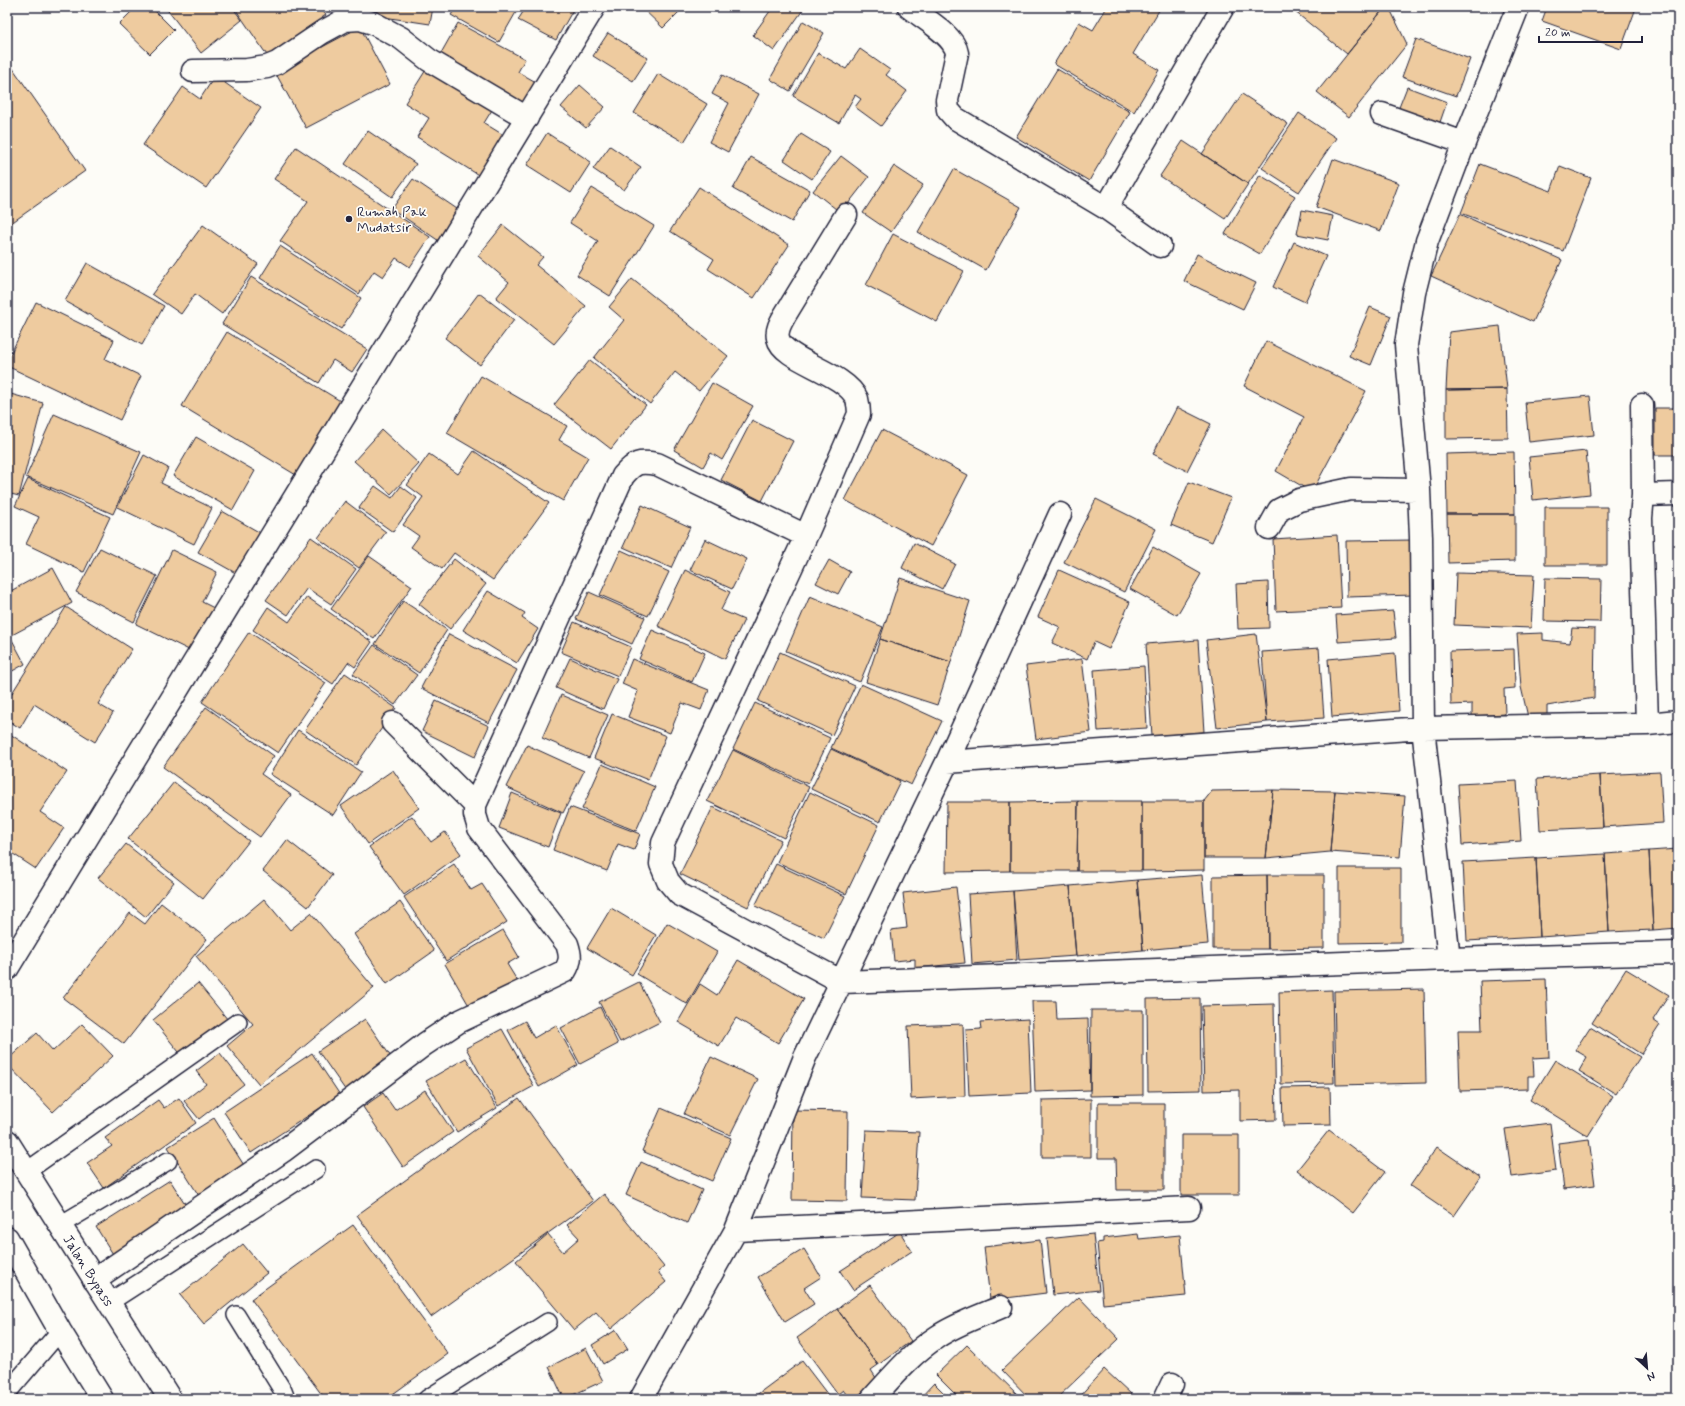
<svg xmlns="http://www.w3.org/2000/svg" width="1685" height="1406" viewBox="0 0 1685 1406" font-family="Mynerve,sans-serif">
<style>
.building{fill:#eecb9f;stroke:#22223b}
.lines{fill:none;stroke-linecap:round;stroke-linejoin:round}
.lane-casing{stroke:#22223b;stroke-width:20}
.street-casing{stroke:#22223b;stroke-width:25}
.secondary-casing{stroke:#22223b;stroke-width:25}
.highway-casing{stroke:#22223b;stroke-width:25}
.lane{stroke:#fdfcf7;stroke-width:17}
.street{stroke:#fdfcf7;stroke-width:22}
.secondary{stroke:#fdfcf7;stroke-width:22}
.highway{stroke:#fdfcf7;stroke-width:22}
.poi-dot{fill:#22223b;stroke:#fdfcf7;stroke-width:1.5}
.labels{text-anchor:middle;stroke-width:3.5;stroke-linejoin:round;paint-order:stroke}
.poi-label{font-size:14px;fill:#22223b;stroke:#fdfcf7;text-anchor:start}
.street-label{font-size:14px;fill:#22223b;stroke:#fdfcf7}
</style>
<rect width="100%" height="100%" fill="#fdfcf7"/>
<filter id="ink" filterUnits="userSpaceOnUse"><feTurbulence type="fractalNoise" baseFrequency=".025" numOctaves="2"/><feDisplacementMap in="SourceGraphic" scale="8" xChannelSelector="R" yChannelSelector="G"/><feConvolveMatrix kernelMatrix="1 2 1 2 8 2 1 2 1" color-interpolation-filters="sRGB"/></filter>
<g filter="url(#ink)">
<path class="building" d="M 136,7 L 151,7 L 174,30 L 150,54 L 119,24 Z
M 165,7 L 232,7 L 242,20 L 201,53 Z
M 234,7 L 320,7 L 326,15 L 305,29 L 308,35 L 271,61 Z
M 358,7 L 433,7 L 430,24 L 357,13 Z
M 456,7 L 519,7 L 499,42 L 451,15 Z
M 526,7 L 572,7 L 574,8 L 556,40 L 518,20 Z
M 641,7 L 684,7 L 663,28 Z
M 773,7 L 805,7 L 774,51 L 753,35 Z
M 1107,7 L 1161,7 L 1133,54 L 1159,70 L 1134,112 L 1054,64 L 1079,22 L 1093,30 Z
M 1289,7 L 1385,7 L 1347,54 Z
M 1385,7 L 1389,7 L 1407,44 L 1349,117 L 1317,92 Z
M 1547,7 L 1633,7 L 1636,8 L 1621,49 L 1542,21 Z
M 803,21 L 824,33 L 790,91 L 770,79 Z
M 458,23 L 525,59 L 518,72 L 536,82 L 522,109 L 436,62 Z
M 360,27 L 390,84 L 306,128 L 275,72 Z
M 608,33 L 648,58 L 633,81 L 593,56 Z
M 1416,39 L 1470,59 L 1456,96 L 1402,77 Z
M 860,49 L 890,70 L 886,75 L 907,91 L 881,126 L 855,107 L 861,99 L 855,95 L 839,123 L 793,96 L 818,53 L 846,69 Z
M 7,60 L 85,171 L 7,226 Z
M 429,65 L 495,105 L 484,123 L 505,136 L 480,176 L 417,137 L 429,118 L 405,103 Z
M 1057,69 L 1130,112 L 1089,181 L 1016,137 Z
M 658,74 L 707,104 L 684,142 L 634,113 Z
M 722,75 L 759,94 L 728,152 L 709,142 L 729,103 L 712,94 Z
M 215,76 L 261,108 L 206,188 L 143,145 L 183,87 L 200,99 Z
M 580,85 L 605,107 L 586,128 L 561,107 Z
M 1407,87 L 1447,102 L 1439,125 L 1398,110 Z
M 1242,94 L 1288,124 L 1248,184 L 1202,154 Z
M 1299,113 L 1336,138 L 1299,192 L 1262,168 Z
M 368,131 L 416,164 L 392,197 L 345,164 Z
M 547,133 L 591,162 L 571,193 L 527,165 Z
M 801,134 L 830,152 L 812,179 L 784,160 Z
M 1183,141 L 1248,184 L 1225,219 L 1160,176 Z
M 610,146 L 641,167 L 624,190 L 593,169 Z
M 296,147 L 430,237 L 410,267 L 396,258 L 383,277 L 374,271 L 359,294 L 280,241 L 308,201 L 274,179 Z
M 841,156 L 869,177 L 841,213 L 813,191 Z
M 751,157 L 810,190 L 792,222 L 733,189 Z
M 1333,159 L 1399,183 L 1381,231 L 1316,207 Z
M 1480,164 L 1551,191 L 1560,166 L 1591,178 L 1563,251 L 1461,213 Z
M 894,166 L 923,185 L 891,232 L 863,213 Z
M 954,169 L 1021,207 L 986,270 L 918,232 Z
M 1260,175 L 1295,196 L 1260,254 L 1225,234 Z
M 413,179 L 460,211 L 439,241 L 392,209 Z
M 699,187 L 789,245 L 754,298 L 708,269 L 714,259 L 670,231 Z
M 592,188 L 654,226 L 610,296 L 577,275 L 598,241 L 570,223 Z
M 1302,210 L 1333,216 L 1328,240 L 1297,234 Z
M 1460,214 L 1562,260 L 1533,322 L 1431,276 Z
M 203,225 L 258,264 L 222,314 L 195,294 L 181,314 L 152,294 Z
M 503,225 L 543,257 L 536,265 L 586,306 L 554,344 L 496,298 L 509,282 L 478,256 Z
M 893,234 L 964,271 L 937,322 L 866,285 Z
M 1294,242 L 1326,256 L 1305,302 L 1273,287 Z
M 280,246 L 361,298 L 341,329 L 260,278 Z
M 1197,254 L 1256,283 L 1243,309 L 1184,281 Z
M 87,263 L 164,306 L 142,345 L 65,301 Z
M 251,277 L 367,349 L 352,372 L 333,360 L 319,383 L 222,324 Z
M 632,279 L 728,356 L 699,391 L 675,372 L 650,404 L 594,358 L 624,320 L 609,307 Z
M 479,293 L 514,320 L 480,365 L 445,338 Z
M 36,302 L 114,340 L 105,359 L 141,376 L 120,420 L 7,366 L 7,361 Z
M 1370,307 L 1391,316 L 1371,365 L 1349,356 Z
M 1500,326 L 1507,389 L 1446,390 L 1449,332 Z
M 227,332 L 342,402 L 296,475 L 182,406 Z
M 1266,341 L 1366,391 L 1312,492 L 1276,471 L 1304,417 L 1244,386 Z
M 590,360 L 646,405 L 611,449 L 554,405 Z
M 481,376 L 567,426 L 559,440 L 588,457 L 563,501 L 447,433 Z
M 712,383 L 753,406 L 722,460 L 711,453 L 703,467 L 674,450 Z
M 1507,389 L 1508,438 L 1446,439 L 1446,390 Z
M 7,393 L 43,403 L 19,496 L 7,493 Z
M 1590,396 L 1594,435 L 1529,442 L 1525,402 Z
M 1177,407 L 1211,424 L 1187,471 L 1153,454 Z
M 1655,408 L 1678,408 L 1678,455 L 1655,455 Z
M 54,414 L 141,452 L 113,514 L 26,477 Z
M 752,420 L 793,441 L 762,501 L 721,480 Z
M 382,430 L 419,464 L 391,494 L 354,461 Z
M 882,430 L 968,475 L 931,546 L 845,500 Z
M 196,437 L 255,471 L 233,510 L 173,476 Z
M 474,451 L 549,503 L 493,580 L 454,553 L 442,569 L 411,547 L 419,536 L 403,525 L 423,497 L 407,485 L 429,454 L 458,474 Z
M 1586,451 L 1590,494 L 1533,500 L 1529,457 Z
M 1514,452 L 1515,514 L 1447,514 L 1446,454 Z
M 144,455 L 168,468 L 161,483 L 212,508 L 194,544 L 117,507 Z
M 28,479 L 110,517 L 84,572 L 26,544 L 39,517 L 15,506 Z
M 1189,482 L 1231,498 L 1212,542 L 1171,525 Z
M 375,486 L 392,498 L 401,486 L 417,498 L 393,532 L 359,508 Z
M 1096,499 L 1156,529 L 1124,592 L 1064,562 Z
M 345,501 L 386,532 L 359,568 L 318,538 Z
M 642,505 L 690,527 L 671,568 L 623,547 Z
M 1545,507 L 1607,507 L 1607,565 L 1545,565 Z
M 222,511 L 264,535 L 241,576 L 198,552 Z
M 1447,514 L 1515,514 L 1515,561 L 1448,563 Z
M 1337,535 L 1341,608 L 1276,611 L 1273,539 Z
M 311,537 L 356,569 L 331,604 L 307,588 L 288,615 L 266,600 Z
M 705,539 L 747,559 L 732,589 L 690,570 Z
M 1413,540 L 1414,595 L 1347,597 L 1346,541 Z
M 914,543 L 955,564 L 942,589 L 902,568 Z
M 1153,547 L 1201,574 L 1177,615 L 1130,589 Z
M 100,548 L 157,576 L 134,622 L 76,592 Z
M 172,550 L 217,572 L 202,602 L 218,610 L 197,654 L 136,624 Z
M 621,550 L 669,572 L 648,616 L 600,595 Z
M 369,556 L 412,586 L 374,639 L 331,609 Z
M 454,559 L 486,584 L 450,629 L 419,604 Z
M 829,560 L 850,572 L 838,594 L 816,583 Z
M 53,568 L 72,603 L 10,636 L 25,664 L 7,674 L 7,593 Z
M 685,570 L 730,592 L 721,610 L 744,620 L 725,659 L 658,626 Z
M 1059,570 L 1130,602 L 1109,649 L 1094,642 L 1087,659 L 1052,643 L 1060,627 L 1038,617 Z
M 1456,573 L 1534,575 L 1531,628 L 1454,625 Z
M 900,578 L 970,601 L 951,662 L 880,639 Z
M 1545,578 L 1601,579 L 1600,622 L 1544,621 Z
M 1268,582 L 1269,628 L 1238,629 L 1236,584 Z
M 488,591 L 525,613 L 522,618 L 538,629 L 517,663 L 463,630 Z
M 589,592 L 645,617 L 632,644 L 576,619 Z
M 810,596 L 883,627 L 860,682 L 786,651 Z
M 307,597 L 372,642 L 355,667 L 348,662 L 333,684 L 253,630 L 268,607 L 289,622 Z
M 403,601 L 447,630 L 419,673 L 375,644 Z
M 66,607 L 132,649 L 98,704 L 113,713 L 95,742 L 34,704 L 20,728 L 7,720 L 7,701 Z
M 1393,611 L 1396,638 L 1338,642 L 1336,615 Z
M 574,622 L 631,647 L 618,676 L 561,652 Z
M 1572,628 L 1595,629 L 1594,698 L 1547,706 L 1547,718 L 1528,717 L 1521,687 L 1517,634 L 1543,633 L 1543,640 L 1570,643 Z
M 652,630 L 705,653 L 692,682 L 639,659 Z
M 249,632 L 326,683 L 278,753 L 202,702 Z
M 449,634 L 517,670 L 489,723 L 421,688 Z
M 1256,634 L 1267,722 L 1217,728 L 1206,640 Z
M 880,639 L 951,662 L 937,705 L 866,682 Z
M 1198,640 L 1204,732 L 1152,736 L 1146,644 Z
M 374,645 L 417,675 L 395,705 L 353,674 Z
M 1319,648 L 1324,718 L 1267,722 L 1262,652 Z
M 1514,649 L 1515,688 L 1504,689 L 1505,714 L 1472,716 L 1472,704 L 1451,705 L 1450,651 Z
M 780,652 L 855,686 L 832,735 L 758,701 Z
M 1395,653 L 1399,711 L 1332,717 L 1328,659 Z
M 570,658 L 617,679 L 603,709 L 556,688 Z
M 632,659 L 709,690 L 701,710 L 682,703 L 670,733 L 628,717 L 638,691 L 622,684 Z
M 1082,659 L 1091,732 L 1036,739 L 1026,666 Z
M 1144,666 L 1147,728 L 1098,731 L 1094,670 Z
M 345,673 L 396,708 L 356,765 L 305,730 Z
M 861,684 L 942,721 L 911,785 L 831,748 Z
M 561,695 L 608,715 L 589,758 L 542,738 Z
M 436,701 L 489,726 L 475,757 L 422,731 Z
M 755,703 L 830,738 L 808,784 L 733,749 Z
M 206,707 L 274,756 L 261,774 L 291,795 L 260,837 L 163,767 Z
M 612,714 L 666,736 L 648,780 L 594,758 Z
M 298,730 L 361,772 L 333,815 L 270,774 Z
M 7,732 L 67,772 L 40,812 L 64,828 L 36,869 L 7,850 L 7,822 L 9,819 L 7,818 Z
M 527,745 L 584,771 L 563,813 L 506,787 Z
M 831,749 L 900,781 L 880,822 L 811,789 Z
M 733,750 L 809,787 L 784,838 L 707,801 Z
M 602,764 L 655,787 L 636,831 L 582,809 Z
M 393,770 L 419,808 L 368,844 L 341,806 Z
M 1660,772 L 1663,823 L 1603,827 L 1600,775 Z
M 1600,775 L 1603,827 L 1540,830 L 1537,779 Z
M 1517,781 L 1521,841 L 1462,845 L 1458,784 Z
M 174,782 L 249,841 L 203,899 L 128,839 Z
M 1273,790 L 1335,791 L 1330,852 L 1266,858 Z
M 1273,790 L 1266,858 L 1204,858 L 1204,801 L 1212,791 Z
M 1335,791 L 1405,796 L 1400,857 L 1330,852 Z
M 810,792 L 879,825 L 846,894 L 777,862 Z
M 512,793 L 561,813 L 548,847 L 499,828 Z
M 1078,801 L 1142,801 L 1142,871 L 1077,871 Z
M 1078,801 L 1077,871 L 1010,871 L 1010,802 Z
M 1142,801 L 1204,801 L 1204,870 L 1142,871 Z
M 947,802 L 1010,802 L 1010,871 L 946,872 Z
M 570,807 L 640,834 L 634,850 L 618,844 L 607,871 L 553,850 Z
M 713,807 L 781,840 L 748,907 L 680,874 Z
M 412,816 L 431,842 L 445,832 L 461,854 L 404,895 L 369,847 Z
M 287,840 L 332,875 L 308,907 L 263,871 Z
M 126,844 L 174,882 L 146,917 L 98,878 Z
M 1678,849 L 1678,928 L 1653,930 L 1649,851 Z
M 1649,851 L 1653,930 L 1609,932 L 1605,854 Z
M 1605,854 L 1609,932 L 1540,937 L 1536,858 Z
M 1536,858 L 1540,937 L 1467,941 L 1463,862 Z
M 454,864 L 471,890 L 482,884 L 507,922 L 446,961 L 404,897 Z
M 776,864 L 845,896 L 824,938 L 755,906 Z
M 1339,868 L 1401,868 L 1401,942 L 1339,943 Z
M 1202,875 L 1208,944 L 1143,950 L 1137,880 Z
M 1267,875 L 1268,949 L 1213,949 L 1213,876 Z
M 1267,875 L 1324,875 L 1324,948 L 1268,949 Z
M 1137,880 L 1143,950 L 1076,956 L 1070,886 Z
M 1070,886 L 1076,956 L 1019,960 L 1013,891 Z
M 956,887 L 965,963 L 915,968 L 915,959 L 894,961 L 891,930 L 907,928 L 903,893 Z
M 1013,891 L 1017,960 L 972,964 L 968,894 Z
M 264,899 L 290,930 L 311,913 L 374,988 L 259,1084 L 227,1046 L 253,1024 L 196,956 Z
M 400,902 L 434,951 L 387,984 L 354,934 Z
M 161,903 L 207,939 L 124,1044 L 63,998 L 130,913 L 145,924 Z
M 611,908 L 656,935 L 632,975 L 587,948 Z
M 667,923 L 717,952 L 687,1004 L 637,974 Z
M 503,930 L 519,957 L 507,964 L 518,982 L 471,1009 L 445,964 Z
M 738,960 L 804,999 L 778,1043 L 736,1018 L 719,1046 L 678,1022 L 700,984 L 717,995 Z
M 1626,969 L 1669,995 L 1653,1020 L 1660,1025 L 1641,1054 L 1592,1023 Z
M 1546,979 L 1549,1057 L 1533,1058 L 1534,1076 L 1528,1076 L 1528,1089 L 1460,1091 L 1458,1030 L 1482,1030 L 1480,981 Z
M 639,982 L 660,1022 L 620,1042 L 599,1002 Z
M 198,983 L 228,1020 L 183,1057 L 153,1020 Z
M 1424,989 L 1426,1083 L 1336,1085 L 1334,991 Z
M 1332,990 L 1334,1083 L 1281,1084 L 1279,992 Z
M 1200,998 L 1201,1090 L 1148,1091 L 1147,999 Z
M 1032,1001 L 1056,1001 L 1057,1020 L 1088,1019 L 1090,1090 L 1035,1092 Z
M 1274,1004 L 1276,1120 L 1240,1121 L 1240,1090 L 1204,1091 L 1202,1006 Z
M 600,1007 L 618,1044 L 580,1064 L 561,1028 Z
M 1091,1010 L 1143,1010 L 1143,1095 L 1090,1096 Z
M 365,1019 L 393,1060 L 346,1091 L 318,1051 Z
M 1028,1019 L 1031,1093 L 969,1096 L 966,1030 L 981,1029 L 980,1022 Z
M 525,1021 L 534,1038 L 556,1025 L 578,1065 L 539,1087 L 508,1030 Z
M 82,1024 L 113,1056 L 53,1112 L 7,1064 L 7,1060 L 37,1033 L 53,1051 Z
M 963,1024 L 965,1096 L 911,1099 L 908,1026 Z
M 1590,1027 L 1640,1057 L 1616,1094 L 1579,1071 L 1587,1057 L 1575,1050 Z
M 502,1029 L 534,1086 L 498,1106 L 466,1048 Z
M 220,1053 L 244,1084 L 199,1119 L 184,1101 L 206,1084 L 196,1071 Z
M 312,1053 L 340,1095 L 251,1153 L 224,1112 Z
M 711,1057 L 758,1079 L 730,1135 L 684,1114 Z
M 466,1058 L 497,1108 L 457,1132 L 426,1081 Z
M 1555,1060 L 1613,1096 L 1588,1136 L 1530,1100 Z
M 1330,1087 L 1331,1125 L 1283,1126 L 1282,1088 Z
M 425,1090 L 453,1132 L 403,1167 L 363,1107 L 383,1093 L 395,1110 Z
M 179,1098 L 196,1123 L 104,1188 L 87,1163 L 112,1146 L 105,1138 L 158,1100 L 164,1108 Z
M 519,1098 L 593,1201 L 431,1317 L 357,1215 Z
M 1091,1099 L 1091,1157 L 1042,1157 L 1042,1100 Z
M 1098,1103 L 1164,1103 L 1164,1190 L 1117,1190 L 1116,1158 L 1098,1158 Z
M 661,1108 L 731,1138 L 712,1181 L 642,1151 Z
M 793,1110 L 848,1111 L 847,1201 L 792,1200 Z
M 214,1118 L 247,1170 L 201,1199 L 168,1147 Z
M 1550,1123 L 1556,1171 L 1512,1177 L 1505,1129 Z
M 866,1130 L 919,1132 L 915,1200 L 862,1198 Z
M 1329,1130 L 1385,1172 L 1353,1213 L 1297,1170 Z
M 1181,1135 L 1239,1135 L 1239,1195 L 1181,1195 Z
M 1589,1139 L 1595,1185 L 1564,1189 L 1558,1143 Z
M 1437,1147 L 1481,1177 L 1454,1216 L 1410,1186 Z
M 641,1162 L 702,1190 L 687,1223 L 626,1195 Z
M 170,1180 L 191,1213 L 116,1259 L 96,1227 Z
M 604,1194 L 664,1267 L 658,1272 L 666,1282 L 611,1329 L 596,1312 L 574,1330 L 516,1261 L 548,1234 L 563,1252 L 579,1238 L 567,1225 Z
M 353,1225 L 448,1354 L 386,1399 L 325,1399 L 251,1299 Z
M 900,1232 L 912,1251 L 853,1290 L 840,1271 Z
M 1093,1234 L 1099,1290 L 1053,1295 L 1047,1239 Z
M 1138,1234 L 1139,1239 L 1180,1235 L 1186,1296 L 1103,1304 L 1097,1243 L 1103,1242 L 1103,1238 Z
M 1040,1240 L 1046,1293 L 990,1300 L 984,1247 Z
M 243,1244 L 267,1273 L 204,1324 L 180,1295 Z
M 804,1249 L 821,1277 L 804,1288 L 814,1304 L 785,1322 L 758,1277 Z
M 870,1285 L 911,1341 L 878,1365 L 837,1309 Z
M 1079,1297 L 1119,1339 L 1056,1399 L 1030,1399 L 1002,1370 Z
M 837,1309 L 878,1365 L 871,1370 L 878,1381 L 853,1399 L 850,1399 L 843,1390 L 838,1394 L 797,1338 Z
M 616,1330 L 628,1349 L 603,1364 L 592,1345 Z
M 967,1345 L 1022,1399 L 960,1399 L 936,1375 Z
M 586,1348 L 603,1381 L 564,1399 L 549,1367 Z
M 802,1361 L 831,1399 L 757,1399 L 755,1396 Z
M 1104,1369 L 1131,1394 L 1127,1399 L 1077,1399 Z
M 934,1383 L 950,1399 L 919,1399 Z"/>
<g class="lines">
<g class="lane-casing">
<path id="lane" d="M 27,1171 L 238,1022
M 60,1225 L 168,1161
M 108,1303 L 316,1169
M 236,1315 L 283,1391 L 286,1399
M 7,1393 L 60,1331
M 427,1399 L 548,1322"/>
</g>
<g class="street-casing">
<path id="street" d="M 909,7 C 923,18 954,35 957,53 L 947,100 L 948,110 L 955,118 L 1106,208 L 1160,246
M 193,71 L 247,70 L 267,67 L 277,63 L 323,32 L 345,20 L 360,19 L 373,23 L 401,38 L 429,60 L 527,118
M 1382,114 L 1464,143
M 1106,208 L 1223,7
M 846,215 L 785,315 C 781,322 776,330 778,338 C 783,361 844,371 857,399 C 858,403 859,409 859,414 L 806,536 L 663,843 L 661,864 L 668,881 L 679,894 L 842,982 L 1449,959 L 1678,953
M 1642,405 L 1643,495
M 1269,528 L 1279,510 L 1299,500 L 1351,489 L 1419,490
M 393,723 L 475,805
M 1647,724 L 1641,518 L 1643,495 L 1678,494
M 947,762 L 1423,728 L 1647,724 L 1678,721
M 1449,959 L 1423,728 L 1421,537 L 1419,490 L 1406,345 L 1414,293 L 1427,241 L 1464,143 L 1518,7
M 736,1230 L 1189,1208
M 94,1280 L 283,1151 L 425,1044 L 458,1022 L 565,971 C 571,961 571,956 567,944 L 479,828 L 475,815 L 475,805 L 623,476 C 635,462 639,461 657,464 L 806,536
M 641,1399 L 736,1230 L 805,1057 L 947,762 L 1060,514
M 872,1399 C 892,1377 911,1354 937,1337 C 956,1324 980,1316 1001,1307
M 1165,1399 L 1172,1384"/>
</g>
<g class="secondary-casing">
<path id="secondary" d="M 7,969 L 594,7"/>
</g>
<g class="highway-casing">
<g id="highway">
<path id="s1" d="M 7,1141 L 170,1399"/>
<path d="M 7,1238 L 60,1331 L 102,1399"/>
</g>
</g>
<use href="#lane" class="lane"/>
<use href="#street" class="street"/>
<use href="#secondary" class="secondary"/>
<use href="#highway" class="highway"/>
</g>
</g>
<circle class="poi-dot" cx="349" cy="219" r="4"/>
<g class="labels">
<g class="poi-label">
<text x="357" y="216">Rumah Pak<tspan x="357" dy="16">Mudatsir</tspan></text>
</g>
<g class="street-label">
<text dy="5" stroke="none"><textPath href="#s1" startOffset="153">Jalan Bypass</textPath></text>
</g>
</g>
<rect width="1685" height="1406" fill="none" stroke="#fdfcf7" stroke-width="24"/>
<rect x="12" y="12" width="1661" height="1382" fill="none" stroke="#22223b" stroke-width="1.5" filter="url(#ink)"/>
<g transform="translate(1647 1368) rotate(154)" stroke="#fdfcf7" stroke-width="3" paint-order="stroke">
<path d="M0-3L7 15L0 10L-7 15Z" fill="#22223b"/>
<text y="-6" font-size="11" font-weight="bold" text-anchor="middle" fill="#22223b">N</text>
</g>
<path d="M1539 36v6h103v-6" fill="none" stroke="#22223b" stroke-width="2"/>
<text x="1545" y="36" font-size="12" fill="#22223b" stroke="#fdfcf7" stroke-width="3" paint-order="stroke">20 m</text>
</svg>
